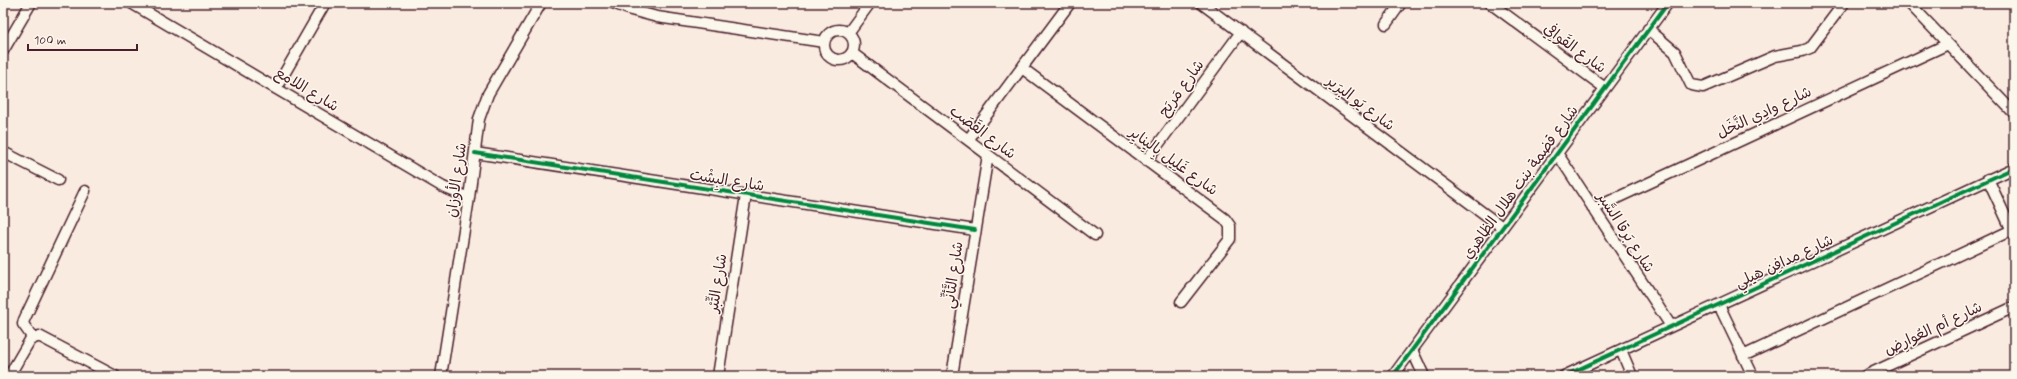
<svg xmlns="http://www.w3.org/2000/svg" width="2017" height="379" viewBox="0 0 2017 379" font-family="Mynerve,'Playpen Sans Arabic',sans-serif">
<style>
.lines{fill:none;stroke-linecap:round;stroke-linejoin:round}
.minor-casing{stroke:#4a1f2b;stroke-width:13}
.minor{stroke:#fbf7ec;stroke-width:10}
.cycleway-casing{stroke:#fbf7ec;stroke-width:6}
.cycleway{stroke:#00873e;stroke-width:4}
.labels{text-anchor:middle;stroke-width:3;stroke-linejoin:round;paint-order:stroke}
.street-label{font-size:15px;fill:#4a1f2b;stroke:#fbf7ec}
</style>
<rect width="100%" height="100%" fill="#faebe1"/>
<filter id="ink" filterUnits="userSpaceOnUse"><feTurbulence type="fractalNoise" baseFrequency=".025" numOctaves="2"/><feDisplacementMap in="SourceGraphic" scale="8" xChannelSelector="R" yChannelSelector="G"/><feConvolveMatrix kernelMatrix="1 2 1 2 8 2 1 2 1" color-interpolation-filters="sRGB"/></filter>
<g filter="url(#ink)">
<g class="lines">
<g class="minor-casing">
<path id="minor" d="M 131,3 L 443,187 L 469,198
M 613,3 L 631,10 L 657,17 L 824,42
M 1201,3 L 1502,227
M 1490,3 L 1605,88
M 1909,3 L 2014,113
M 1386,24 L 1401,3
M 1648,29 L 1675,52 L 1691,85 L 1703,87 L 1775,56 L 1802,51 L 1810,48 L 1844,3
M824 45a15 15 0 1 1 30 0a15 15 0 1 1-30 0Z
M 848,33 L 870,3
M 3,51 L 31,3
M 852,53 L 1095,235
M 1022,68 L 1225,219 L 1230,226 L 1230,239 L 1181,302
M 276,88 L 325,3
M 968,140 L 1070,3
M 3,152 L 58,180
M 475,153 L 975,230
M 1557,153 L 1671,326
M 1146,161 L 1241,32
M 1988,179 L 2014,235
M 1593,209 L 1948,44
M 1719,305 L 1753,376
M 33,338 L 23,324 L 24,320 L 85,191
M 1412,350 L 1424,376
M 1621,350 L 1632,376
M 1743,356 L 2012,230
M 9,376 L 30,340 L 39,336 L 115,376
M 441,376 L 469,198 L 479,119 L 488,94 L 541,3
M 718,376 L 746,195
M 952,376 L 988,155
M 1393,376 L 1668,3
M 1564,376 L 2014,168
M 1865,376 L 2014,307"/>
</g>
<use href="#minor" class="minor"/>
<g class="cycleway-casing">
<path id="cycleway" d="M 475,153 L 975,230
M 1393,376 L 1668,3
M 1564,376 L 2014,168"/>
</g>
<use href="#cycleway" class="cycleway"/>
</g>
</g>
<g class="labels">
<g class="street-label">
<text transform="translate(1575 48) rotate(36)" y="5">شارع القَوافِي</text>
<text transform="translate(1181 88) rotate(-54)" y="5">شارع مَربَح</text>
<text transform="translate(307 89) rotate(31)" y="5">شارع اللامع</text>
<text transform="translate(1361 103) rotate(37)" y="5">شارع يَو البِرَير</text>
<text transform="translate(1764 112) rotate(-25)" y="5">شارع وادِي النَّخَل</text>
<text transform="translate(983 132) rotate(37)" y="5">شارع القَصَب</text>
<text transform="translate(1174 161) rotate(36)" y="5">شارع غَلِيل بِاليِنايِر</text>
<text transform="translate(456 180) rotate(-82)" y="5">شارع الأوزان</text>
<text transform="translate(727 180) rotate(9)" y="5">شارع البِشْت</text>
<text transform="translate(1520 182) rotate(-54)" y="5">شارع قضمة بنت هلال الظاهري</text>
<text transform="translate(1626 232) rotate(57)" y="5">شارع بَرقا السَّبر</text>
<text transform="translate(1784 261) rotate(-25)" y="5">شارع مدافِن هيلي</text>
<text transform="translate(953 275) rotate(-82)" y="5">شارع التَّأنِّي</text>
<text transform="translate(717 283) rotate(-81)" y="5">شارع التِّبْر</text>
<text transform="translate(1933 328) rotate(-25)" y="5">شارع أم العُوارِض</text>
</g>
</g>
<rect width="2017" height="379" fill="none" stroke="#fbf7ec" stroke-width="16"/>
<rect x="8" y="8" width="2001" height="363" fill="none" stroke="#4a1f2b" stroke-width="1.5" filter="url(#ink)"/>
<path d="M28 44v6h109v-6" fill="none" stroke="#4a1f2b" stroke-width="2"/>
<text x="34" y="44" font-size="12" fill="#4a1f2b" stroke="#fbf7ec" stroke-width="3" paint-order="stroke">100 m</text>
</svg>
